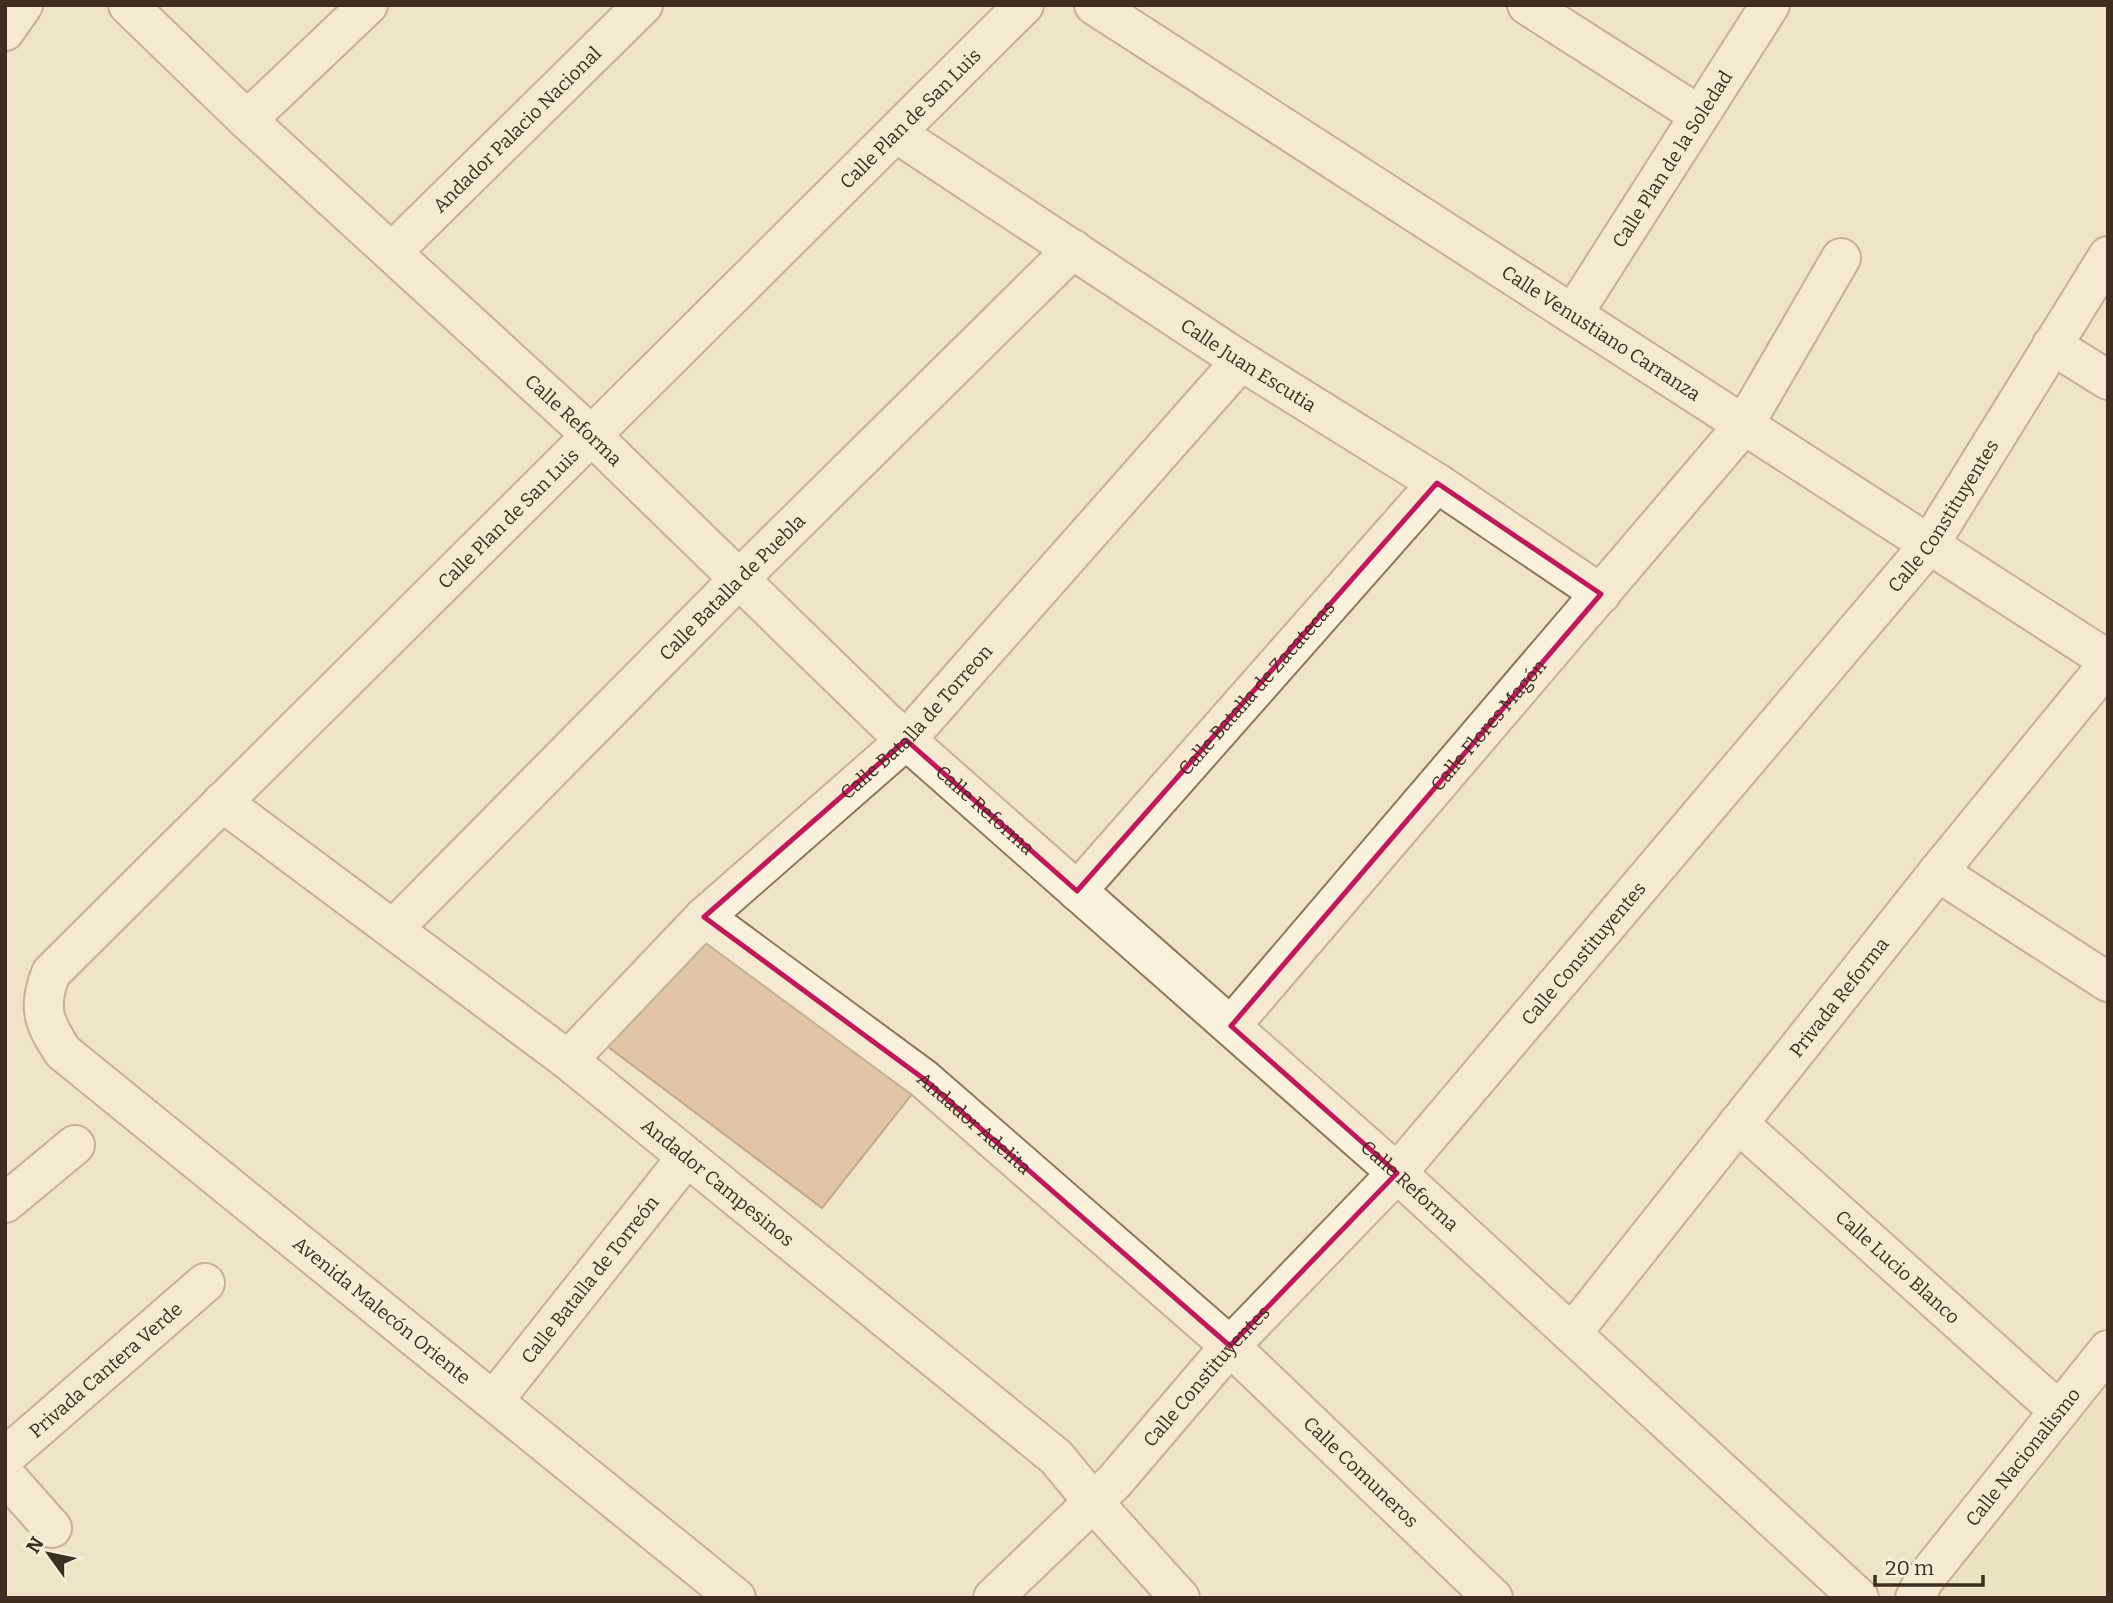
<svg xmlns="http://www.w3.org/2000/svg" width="2113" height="1603" viewBox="0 0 2113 1603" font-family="Bitter,serif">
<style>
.farmland{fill:#e6deb5}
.building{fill:#cf9f7d;stroke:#8d5f41;stroke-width:2}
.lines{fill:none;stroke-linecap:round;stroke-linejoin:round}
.minor-casing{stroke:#8d765c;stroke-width:42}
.minor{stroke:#faf1dc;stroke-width:38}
.marked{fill:none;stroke:#c2185b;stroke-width:5;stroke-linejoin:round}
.labels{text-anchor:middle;stroke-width:6;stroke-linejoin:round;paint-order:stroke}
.street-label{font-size:19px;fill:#3d2e20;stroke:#f7eed8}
</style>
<rect width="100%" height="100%" fill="#f0e4c8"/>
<path class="farmland" d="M 2108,1376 L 2108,1598 L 1930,1598 Z"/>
<path class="building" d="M 704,928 L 920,1084 L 822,1208 L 603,1043 Z"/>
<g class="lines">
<g class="minor-casing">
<g id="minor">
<path id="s1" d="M 128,5 L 247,120 L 591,435 L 887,723 L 1397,1173 L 1859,1598"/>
<path id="s2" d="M 1094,5 L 2108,660"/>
<path d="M 1527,5 L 1699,115"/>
<path d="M 5,31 L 23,5"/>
<path d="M 247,120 L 368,5"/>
<path id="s3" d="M 896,133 L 1241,361 L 1437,483 L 1601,594"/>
<path id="s4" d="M 392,252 L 643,5"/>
<path id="s5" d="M 1573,314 L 1770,5"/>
<path d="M 2052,345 L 2108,380"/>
<path id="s6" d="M 222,802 L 568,1060 L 1056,1457 L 1094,1503 L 1180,1598"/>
<path d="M 1938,872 L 2108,982"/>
<path id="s7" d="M 1077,891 L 1437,483"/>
<path id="s8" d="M 704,917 L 924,1079 L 1230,1346 L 1493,1598"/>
<path id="s9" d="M 394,928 L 739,579 L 1073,249"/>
<path id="s10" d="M 1231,1026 L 1744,425 L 1841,258"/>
<path id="s11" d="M 568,1060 L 704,917 L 906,740 L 1241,361"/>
<path id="s12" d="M 1738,1123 L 2059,1411"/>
<path d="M 5,1203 L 75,1145"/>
<path id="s13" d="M 1572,1333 L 1938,872 L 2108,664"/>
<path id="s14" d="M 494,1400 L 686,1158"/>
<path id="s15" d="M 5,1457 L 205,1283"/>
<path d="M 5,1475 L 52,1528"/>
<path id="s16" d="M 736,1598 L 63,1052 C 44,1023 37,1008 51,973 L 1024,5"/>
<path id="s17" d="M 993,1598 L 1114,1482 L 1230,1346 L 1397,1173 L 1929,545 L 2108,256"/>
<path id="s18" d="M 1915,1598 L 1924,1580 L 2108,1350"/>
</g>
</g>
<use href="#minor" class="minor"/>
</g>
<path d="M0 0H2113V1603H0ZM 1437,483 L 1601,594 L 1231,1026 L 1397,1173 L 1230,1346 L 924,1079 L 704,917 L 906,740 L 1077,891 Z" fill="#f0e4c8" fill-opacity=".55" fill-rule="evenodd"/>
<path class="marked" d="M 1437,483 L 1601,594 L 1231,1026 L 1397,1173 L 1230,1346 L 924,1079 L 704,917 L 906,740 L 1077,891 Z"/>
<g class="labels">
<g class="street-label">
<text dy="7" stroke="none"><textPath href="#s16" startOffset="2163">Calle Plan de San Luis</textPath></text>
<text dy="7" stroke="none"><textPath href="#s4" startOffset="175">Andador Palacio Nacional</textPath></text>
<text dy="7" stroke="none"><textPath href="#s5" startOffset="184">Calle Plan de la Soledad</textPath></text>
<text dy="7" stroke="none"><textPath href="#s2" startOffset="604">Calle Venustiano Carranza</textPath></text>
<text dy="7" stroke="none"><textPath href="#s3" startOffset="422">Calle Juan Escutia</textPath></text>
<text dy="7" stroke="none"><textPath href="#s1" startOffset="609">Calle Reforma</textPath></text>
<text dy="7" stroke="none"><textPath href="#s17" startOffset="1442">Calle Constituyentes</textPath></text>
<text dy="7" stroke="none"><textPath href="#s16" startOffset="1596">Calle Plan de San Luis</textPath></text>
<text dy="7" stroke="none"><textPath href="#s9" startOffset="480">Calle Batalla de Puebla</textPath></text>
<text dy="7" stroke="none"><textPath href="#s7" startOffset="271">Calle Batalla de Zacatecas</textPath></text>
<text dy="7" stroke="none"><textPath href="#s11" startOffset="486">Calle Batalla de Torreon</textPath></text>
<text dy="7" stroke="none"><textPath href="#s10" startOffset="396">Calle Flores Magón</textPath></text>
<text dy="7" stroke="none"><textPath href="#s1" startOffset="1176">Calle Reforma</textPath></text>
<text dy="7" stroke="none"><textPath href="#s17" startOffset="875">Calle Constituyentes</textPath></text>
<text dy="7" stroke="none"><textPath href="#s13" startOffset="429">Privada Reforma</textPath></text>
<text dy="7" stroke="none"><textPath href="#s8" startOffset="340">Andador Adelita</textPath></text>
<text dy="7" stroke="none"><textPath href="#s6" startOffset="625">Andador Campesinos</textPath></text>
<text dy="7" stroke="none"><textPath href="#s1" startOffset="1743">Calle Reforma</textPath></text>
<text dy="7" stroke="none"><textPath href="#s12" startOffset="215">Calle Lucio Blanco</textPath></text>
<text dy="7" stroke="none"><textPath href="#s14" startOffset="154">Calle Batalla de Torreón</textPath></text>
<text transform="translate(382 1310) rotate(39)" y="7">Avenida Malecón Oriente</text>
<text dy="7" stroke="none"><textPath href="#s15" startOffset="133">Privada Cantera Verde</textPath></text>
<text dy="7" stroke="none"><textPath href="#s17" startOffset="308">Calle Constituyentes</textPath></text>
<text dy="7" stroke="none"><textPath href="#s18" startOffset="178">Calle Nacionalismo</textPath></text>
<text dy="7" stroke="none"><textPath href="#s8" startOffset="861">Calle Comuneros</textPath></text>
</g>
</g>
<rect width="2113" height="1603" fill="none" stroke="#3d2e20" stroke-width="14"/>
<g transform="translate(49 1554) rotate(303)" stroke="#f7eed8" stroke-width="5" paint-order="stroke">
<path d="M0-5L12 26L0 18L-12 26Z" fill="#3d2e20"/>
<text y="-10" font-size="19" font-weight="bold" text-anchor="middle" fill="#3d2e20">N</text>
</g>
<path d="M1875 1575v10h108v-10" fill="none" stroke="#3d2e20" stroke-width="3.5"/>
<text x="1885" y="1575" font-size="21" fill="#3d2e20" stroke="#f7eed8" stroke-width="5" paint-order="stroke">20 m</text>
</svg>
